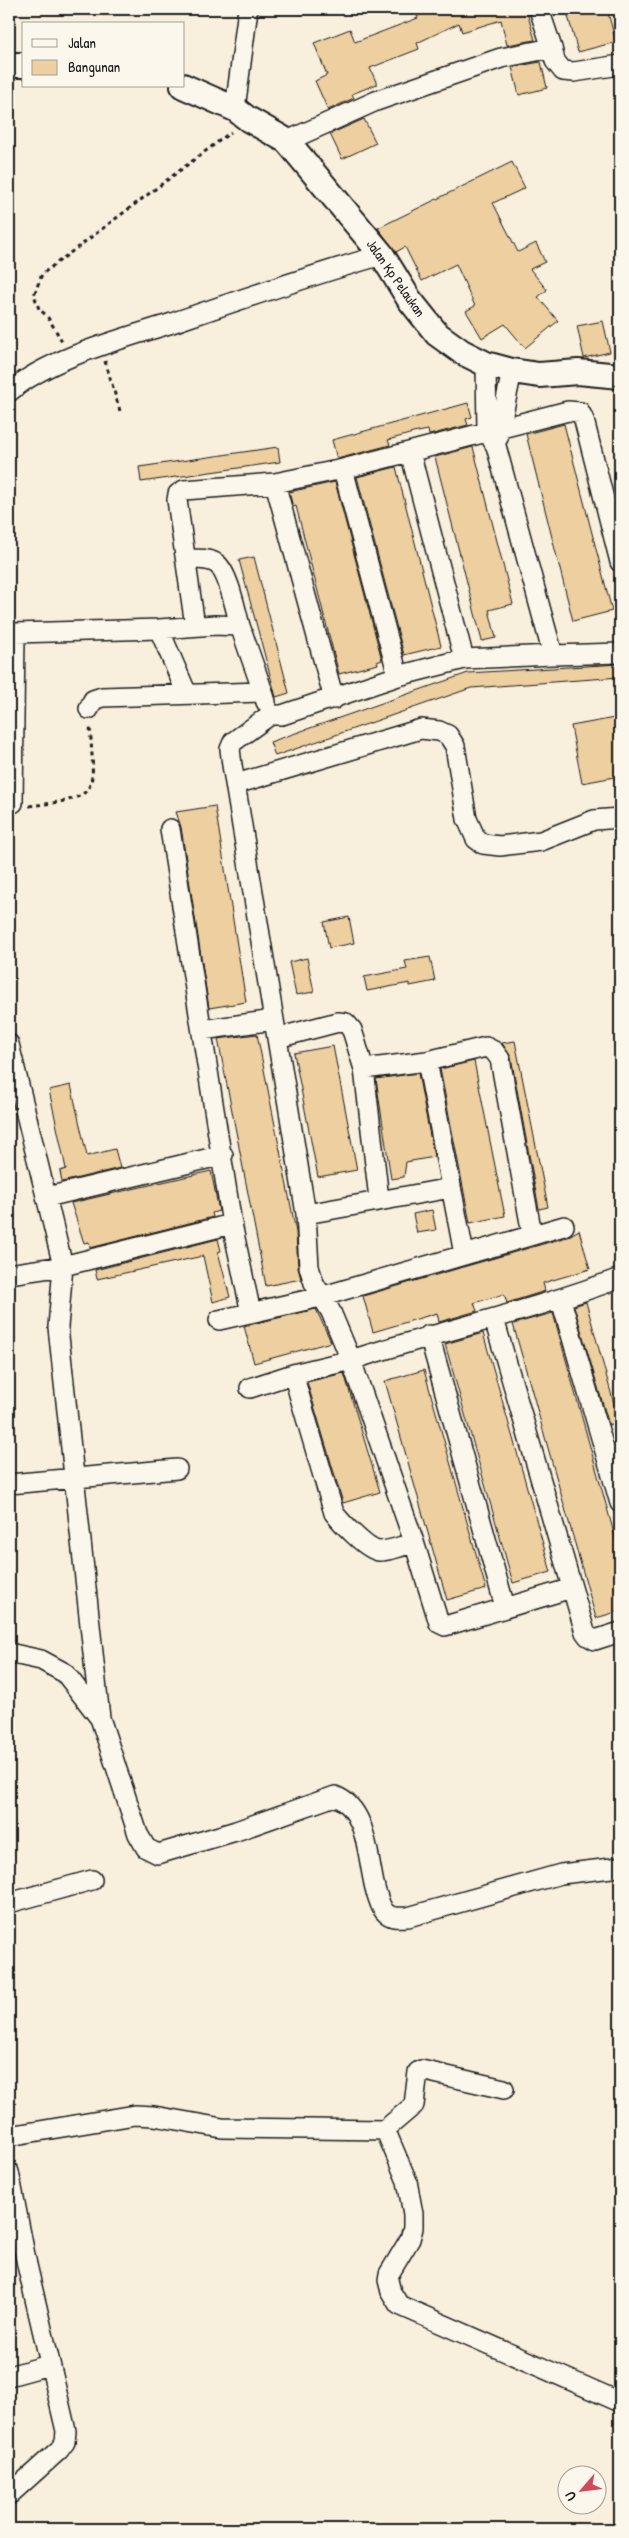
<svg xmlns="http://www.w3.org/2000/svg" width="629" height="2538" viewBox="0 0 629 2538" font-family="'Patrick Hand',sans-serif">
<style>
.building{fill:#edcfa0;stroke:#1c1c1c}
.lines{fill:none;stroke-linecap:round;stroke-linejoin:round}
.minor-casing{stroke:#1c1c1c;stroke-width:22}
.tertiary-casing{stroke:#1c1c1c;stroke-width:28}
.path{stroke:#1c1c1c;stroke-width:3;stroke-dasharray:4 4;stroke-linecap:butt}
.minor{stroke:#fbf7ec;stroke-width:19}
.tertiary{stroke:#fbf7ec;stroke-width:24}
.labels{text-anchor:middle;stroke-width:4;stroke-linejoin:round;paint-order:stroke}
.street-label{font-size:14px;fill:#1c1c1c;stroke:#fbf7ec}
</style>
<rect width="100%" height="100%" fill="#f8efdd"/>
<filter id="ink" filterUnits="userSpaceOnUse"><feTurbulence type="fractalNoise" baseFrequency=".02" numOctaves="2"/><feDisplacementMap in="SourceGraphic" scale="10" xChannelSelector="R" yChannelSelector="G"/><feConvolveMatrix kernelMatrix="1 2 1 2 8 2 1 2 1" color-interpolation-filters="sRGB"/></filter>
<g filter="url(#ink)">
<path class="building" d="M 433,9 L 526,9 L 535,40 L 507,45 L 501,20 L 462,32 L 459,23 L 417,43 L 419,49 L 370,68 L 377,84 L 352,94 L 354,98 L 328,110 L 315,81 L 327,75 L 314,43 L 350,29 L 355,42 L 418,18 L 417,16 Z
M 566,9 L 607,9 L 616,42 L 578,52 Z
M 541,62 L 547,88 L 519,95 L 512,67 Z
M 364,119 L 376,143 L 342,159 L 330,134 Z
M 512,162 L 525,188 L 493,203 L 518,252 L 536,243 L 545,262 L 530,269 L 547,290 L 538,297 L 558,321 L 525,348 L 505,324 L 482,338 L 466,311 L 475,306 L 456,264 L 422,281 L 405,247 L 396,252 L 378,228 Z
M 603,321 L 610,352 L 584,358 L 577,326 Z
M 468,403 L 472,417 L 466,419 L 468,425 L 429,435 L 428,430 L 413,433 L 388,440 L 390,445 L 337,459 L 332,440 Z
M 564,424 L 612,611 L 573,621 L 526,434 Z
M 278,447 L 280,462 L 141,482 L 139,467 Z
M 473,447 L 513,604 L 489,610 L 496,638 L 482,641 L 435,457 Z
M 396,467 L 441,646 L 404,655 L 357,477 Z
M 335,482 L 382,660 L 377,662 L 378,664 L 339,674 L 296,506 L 293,507 L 289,492 Z
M 254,557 L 289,693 L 276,697 L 239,560 Z
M 620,664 L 620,677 L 471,688 L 275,756 L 270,742 L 468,673 Z
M 620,717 L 620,776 L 582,783 L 571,726 Z
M 215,806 L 246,1002 L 209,1008 L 181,827 L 176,812 Z
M 349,917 L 354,943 L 329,948 L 324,922 Z
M 430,957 L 435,981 L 410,986 L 410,983 L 367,991 L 364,977 L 407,969 L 405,961 Z
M 307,958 L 314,992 L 296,995 L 289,962 Z
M 257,1034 L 296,1232 L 298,1268 L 301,1279 L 266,1286 L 218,1039 Z
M 515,1041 L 548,1207 L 539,1209 L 511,1057 L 502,1043 Z
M 333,1046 L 357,1170 L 318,1177 L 294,1053 Z
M 474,1061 L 505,1216 L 470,1223 L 440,1069 Z
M 418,1073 L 434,1157 L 406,1162 L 404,1177 L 391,1179 L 376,1079 Z
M 71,1085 L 87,1156 L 115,1149 L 120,1168 L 62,1182 L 60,1171 L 66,1169 L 49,1090 Z
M 211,1171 L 219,1211 L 212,1213 L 213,1217 L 90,1248 L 89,1242 L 84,1243 L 71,1203 Z
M 432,1210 L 436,1230 L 417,1233 L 413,1214 Z
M 579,1230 L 590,1269 L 543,1283 L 545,1291 L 507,1303 L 504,1294 L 474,1303 L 477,1311 L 439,1322 L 437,1313 L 373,1332 L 363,1296 L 567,1237 Z
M 218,1239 L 221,1251 L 218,1252 L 230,1297 L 213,1302 L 203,1256 L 97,1279 L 95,1270 Z
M 586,1302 L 619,1422 L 609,1425 L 574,1306 Z
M 316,1309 L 331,1342 L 254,1363 L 244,1326 Z
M 553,1313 L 620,1555 L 620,1611 L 596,1618 L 513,1324 Z
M 483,1333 L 551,1572 L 513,1583 L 445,1344 Z
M 424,1370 L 486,1589 L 447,1600 L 385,1381 Z
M 344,1373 L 380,1492 L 343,1503 L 307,1382 Z"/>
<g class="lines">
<g class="minor-casing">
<path id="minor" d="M 539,9 L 552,48
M 235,109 L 248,9
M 287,141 L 376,101 L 501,58 L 552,48 L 555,61 L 563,71 L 574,72 L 620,65
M 486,364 L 487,431 L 496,446 L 553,655 L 464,659 L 398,676 L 282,715 L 270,715 L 233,742 L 230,749 L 232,765 L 306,1214 L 309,1267 L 314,1283 L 331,1312 L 351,1360 C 440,1331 532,1311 620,1278
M 9,392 C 51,357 119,340 172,323 C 242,299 311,275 382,255
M 498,438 L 512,371
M 410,452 L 464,659
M 343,469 L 398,676
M 275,483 L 334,699
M 186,559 C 196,559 209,558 217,564 C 228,572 236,611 240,626
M 195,626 L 177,500 L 178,494 L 184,490 L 275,483 L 343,469 L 568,411 L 580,412 L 584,420 L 620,562
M 159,629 L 187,694
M 553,655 L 620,653
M 89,709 L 93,700 L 102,697 L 263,692 L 266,702
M 236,784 L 421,729 L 439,731 L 448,735 L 455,746 L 467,819 L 476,839 L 483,844 L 500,846 L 541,841 L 594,820 L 620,818
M 13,803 L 15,633 L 159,629 L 215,625 L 240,626 L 263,692
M 170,829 L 232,1224 L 251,1313
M 202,1030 L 274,1020
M 277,1038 L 338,1022 L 346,1023 L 352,1030 L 364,1069 L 379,1199
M 9,1044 L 63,1266 L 58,1327 L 100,1718 L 138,1834 L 146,1848 L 158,1854 L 236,1831 L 335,1796 C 369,1809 367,1861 376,1892 C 379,1899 380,1908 386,1913 C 392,1919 401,1917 408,1917 L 561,1874 L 620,1867
M 427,1061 L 464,1254
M 364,1069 L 427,1061 L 486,1047 L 494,1051 L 500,1059 L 532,1234
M 47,1197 L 223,1155
M 306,1214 L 451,1188
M 9,1274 L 63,1266 L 232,1224
M 561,1300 L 620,1503
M 494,1319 L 585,1632 L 588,1636 L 595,1640 L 620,1632
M 219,1320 L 320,1297 L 564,1226
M 429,1335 L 505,1607
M 293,1374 L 334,1513 C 341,1522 367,1550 379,1551 C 390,1551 403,1546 414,1542
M 250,1388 L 293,1374 L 351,1360 L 414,1542 L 439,1623 L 445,1626 L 572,1588
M 9,1484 L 177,1469
M 9,1653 L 41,1660 L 65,1673 L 99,1717
M 9,1903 L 92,1880
M 504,2089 L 421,2070 L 418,2072 L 414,2105 L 387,2128 L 387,2134 L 407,2181 L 413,2214 L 413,2228 L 410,2239 L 389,2274 L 388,2280 L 391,2292 L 399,2305 L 620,2402
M 9,2136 L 135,2115 L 154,2116 L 222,2128 L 387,2130
M 9,2172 L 27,2265 L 66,2431 L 65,2442 L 59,2450 L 9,2495
M 9,2376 L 49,2365"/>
</g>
<g class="tertiary-casing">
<path id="tertiary" d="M 9,65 L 24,65
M 183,86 L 235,109 L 248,119 L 287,141 L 382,255 L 409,299 L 437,334 L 462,352 L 486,364 L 512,371 L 539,375 L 578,372 L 620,376"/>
</g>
<path class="path" d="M 62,341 L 47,316 L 39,309 L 34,295 L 42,274 L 231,132
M 105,361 L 120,411
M 29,806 C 102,798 94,793 90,725"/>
<use href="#minor" class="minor"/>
<use href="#tertiary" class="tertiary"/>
</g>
</g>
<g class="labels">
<g class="street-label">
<text transform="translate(396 278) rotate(55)" y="5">Jalan Kp Pelaukan</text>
</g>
</g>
<rect width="629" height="2538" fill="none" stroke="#fbf7ec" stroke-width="30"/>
<rect x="15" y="15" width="599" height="2508" fill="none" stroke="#1c1c1c" stroke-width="2" filter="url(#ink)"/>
<rect x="22" y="22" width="162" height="65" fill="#fbf7ec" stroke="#a29f99"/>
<rect x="32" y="39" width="25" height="8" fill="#fbf7ec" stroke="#a29f99"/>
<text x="68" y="48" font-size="15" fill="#1c1c1c">Jalan</text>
<rect x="32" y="60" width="25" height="15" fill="#edcfa0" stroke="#a29f99"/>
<text x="68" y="72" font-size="15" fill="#1c1c1c">Bangunan</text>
<g transform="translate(582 2490) rotate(242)"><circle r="24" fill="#fbf7ec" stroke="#a29f99"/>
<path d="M0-4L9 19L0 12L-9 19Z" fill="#d1495b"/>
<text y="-8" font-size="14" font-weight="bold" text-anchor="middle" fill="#1c1c1c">U</text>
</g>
</svg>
